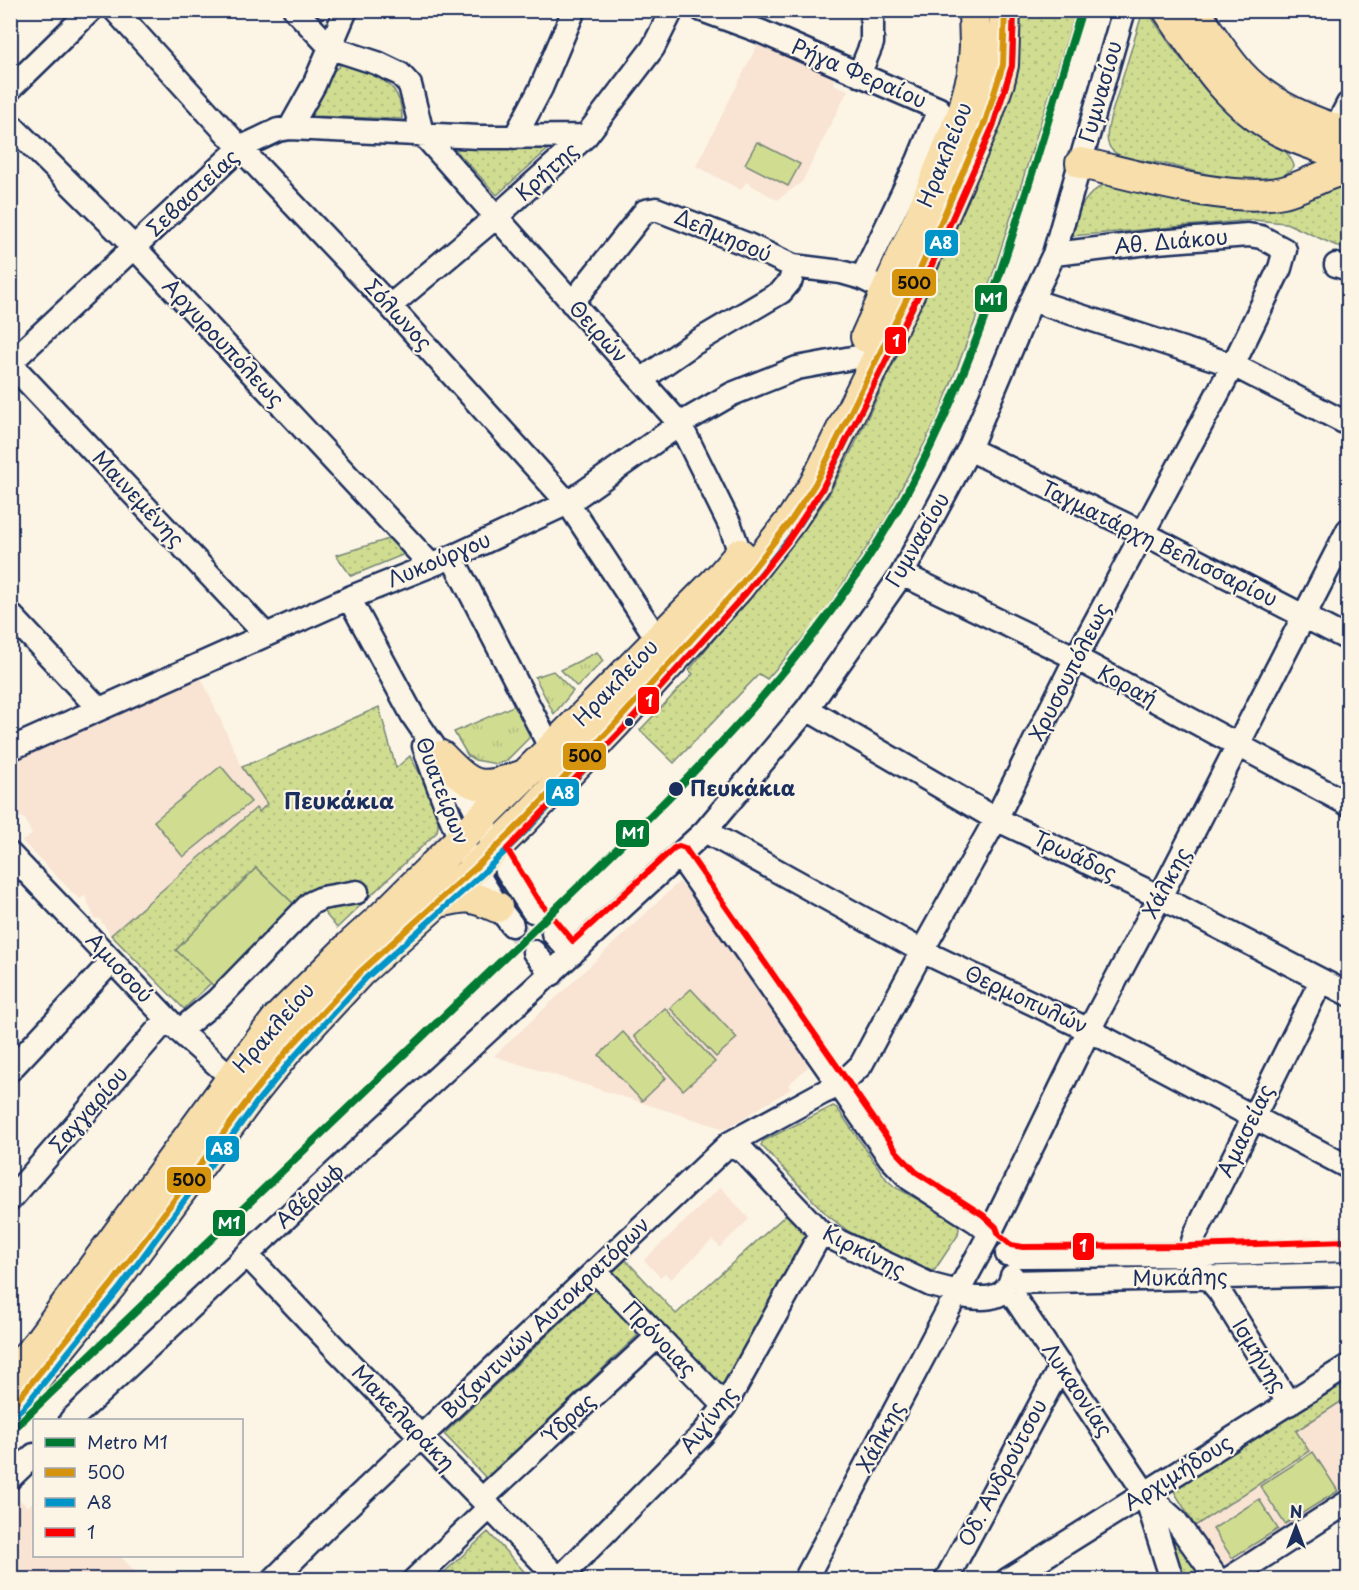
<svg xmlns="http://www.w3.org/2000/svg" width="1359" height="1590" viewBox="0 0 1359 1590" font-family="'Playpen Sans',sans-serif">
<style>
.built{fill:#f9e3d3}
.grass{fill:url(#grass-tufts);stroke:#768678;stroke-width:1.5}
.park{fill:url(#park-dots);stroke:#768678;stroke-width:1.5}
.garden{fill:#d0dd91;stroke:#768678;stroke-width:1.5}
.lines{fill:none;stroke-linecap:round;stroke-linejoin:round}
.minor-tunnel{stroke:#cfcdca;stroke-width:22;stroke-dasharray:22 11;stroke-linecap:butt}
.minor-casing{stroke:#1b2f5e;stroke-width:27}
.major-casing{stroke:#1b2f5e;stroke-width:34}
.minor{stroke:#fcf5e5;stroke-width:22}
.major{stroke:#f8deab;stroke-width:30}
.bus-1-casing{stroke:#fcf5e5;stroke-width:10}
.bus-2-casing{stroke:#fcf5e5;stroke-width:10}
.bus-3-casing{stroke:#fcf5e5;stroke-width:10}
.bus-1{stroke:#d6940e;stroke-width:6}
.bus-2{stroke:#0095c8;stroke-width:6}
.bus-3{stroke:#f00;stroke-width:6}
.metro-1-casing{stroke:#fcf5e5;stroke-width:12}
.metro-1{stroke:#007a33;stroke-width:8}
.bus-dot{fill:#1b2f5e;stroke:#fcf5e5;stroke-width:2}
.labels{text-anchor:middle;stroke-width:4.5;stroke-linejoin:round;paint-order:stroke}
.street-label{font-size:21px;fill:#1b2f5e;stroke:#fcf5e5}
.stop-label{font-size:21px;font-weight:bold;fill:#1b2f5e;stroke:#fcf5e5;text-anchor:start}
.neighbourhood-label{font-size:22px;font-weight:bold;fill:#1b2f5e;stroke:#fcf5e5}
.line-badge{stroke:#fcf5e5;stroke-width:2}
.badge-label{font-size:16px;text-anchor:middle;font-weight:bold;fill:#fff}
.pale-badge-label{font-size:16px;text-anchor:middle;font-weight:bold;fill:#111}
</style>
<defs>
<pattern id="grass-tufts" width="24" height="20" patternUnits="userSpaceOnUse" patternTransform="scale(1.5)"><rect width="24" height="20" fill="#d0dd91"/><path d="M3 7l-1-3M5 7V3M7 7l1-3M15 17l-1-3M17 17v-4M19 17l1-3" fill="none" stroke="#b2be7f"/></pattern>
<pattern id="park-dots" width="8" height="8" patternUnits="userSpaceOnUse" patternTransform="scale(1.5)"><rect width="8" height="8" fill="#d0dd91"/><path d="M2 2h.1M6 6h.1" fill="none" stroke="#b2be7f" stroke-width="1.8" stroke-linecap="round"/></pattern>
</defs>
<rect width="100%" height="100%" fill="#fcf5e5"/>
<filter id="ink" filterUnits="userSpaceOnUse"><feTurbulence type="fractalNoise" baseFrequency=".0167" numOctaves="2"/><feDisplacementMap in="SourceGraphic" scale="12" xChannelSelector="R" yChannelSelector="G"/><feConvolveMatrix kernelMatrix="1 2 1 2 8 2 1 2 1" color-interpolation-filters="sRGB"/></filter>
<g filter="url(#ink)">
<path class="built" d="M 760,40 L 824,68 L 827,75 L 832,75 L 835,85 L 848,90 L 802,182 L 777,200 L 746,182 L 741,190 L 696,166 Z
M 201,677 L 242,767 L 268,804 L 259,812 L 255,808 L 111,935 L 99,918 L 95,919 L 85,896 L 79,899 L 22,841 L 32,835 L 25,819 L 15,815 L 11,815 L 10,762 Z
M 679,882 L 715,921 L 791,1031 L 787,1037 L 812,1063 L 788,1085 L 791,1089 L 725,1129 L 494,1056 Z
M 721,1187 L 749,1219 L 720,1247 L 712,1240 L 671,1279 L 665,1273 L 660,1277 L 644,1260 Z
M 1348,1397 L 1348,1487 L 1223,1568 L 1195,1526 L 1309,1451 L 1296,1431 Z
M 19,1499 L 28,1507 L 34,1500 L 34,1556 L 120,1556 L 142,1579 L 11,1579 L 11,1507 Z"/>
<path class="grass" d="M 597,652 L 603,661 L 577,687 L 561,670 Z
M 553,671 L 573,691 L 554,714 L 535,677 Z
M 522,702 L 530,731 L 529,738 L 506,761 L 497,764 L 475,760 L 468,756 L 454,732 Z"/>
<path class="park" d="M 1033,10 L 1076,11 L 992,277 L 938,417 L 885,520 L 820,619 L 767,679 L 759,674 L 674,763 L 640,730 L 693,674 L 689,670 L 813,518 L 828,496 L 854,446 L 900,350 L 938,264 L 1016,60 L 1019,13 Z
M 1143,11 L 1147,11 C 1164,35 1181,63 1203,83 C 1225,104 1286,139 1294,166 C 1272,199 1196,170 1165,164 C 1149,160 1125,163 1112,150 C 1104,142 1108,129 1110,119 Z
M 343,63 L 349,63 C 378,78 402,81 402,119 L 309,116 L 307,95 Z
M 554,144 L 497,195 L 452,146 Z
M 1348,179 L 1348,251 L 1286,223 L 1253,220 L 1071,236 L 1069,232 C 1078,211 1085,193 1107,183 Z
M 392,538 L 405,554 L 351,576 L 336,555 Z
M 379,707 L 396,768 L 410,756 C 422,779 443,806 437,832 L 337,928 L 310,895 L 297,907 L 256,868 L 176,950 L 211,983 L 184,1009 L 111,935 L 256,808 L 259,812 L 267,804 L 242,767 Z
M 833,1106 L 837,1108 L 887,1180 L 895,1187 L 956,1221 L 959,1228 L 958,1235 L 934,1271 L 925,1272 L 848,1231 L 827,1215 L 761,1145 L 763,1141 Z
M 788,1213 L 821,1233 L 725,1406 L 666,1328 L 613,1272 L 626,1260 L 676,1314 Z
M 598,1287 L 641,1332 L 487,1479 L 444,1434 Z
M 1348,1376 L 1348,1397 L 1296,1431 L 1309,1451 L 1195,1526 L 1172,1488 Z
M 488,1532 L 531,1579 L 437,1579 Z
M 1170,1533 L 1174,1534 L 1202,1579 L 1185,1579 L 1169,1536 Z"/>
<path class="garden" d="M 757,142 L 800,164 L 788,186 L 745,164 Z
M 221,766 L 251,802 L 183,857 L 154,821 Z
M 256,868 L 297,907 L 218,990 L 176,950 Z
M 691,989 L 737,1038 L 716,1057 L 670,1008 Z
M 665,1008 L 715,1062 L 683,1090 L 634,1036 Z
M 623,1032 L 666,1078 L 642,1101 L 599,1055 Z
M 1313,1452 L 1338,1491 L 1285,1524 L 1260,1486 Z
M 1259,1499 L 1278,1529 L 1232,1558 L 1213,1529 Z"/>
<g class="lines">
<path class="minor-tunnel" d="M 533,911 L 553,933
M 512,925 L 534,952"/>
<g class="minor-casing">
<path id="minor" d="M 115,10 L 240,148 L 390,306 L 568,503 L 658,640
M 295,10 L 331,48 L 377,63 L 400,74 L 410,85 L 422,133 L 680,424 L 730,525 L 740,553
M 702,10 L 762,32 L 939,109 L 918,161 L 862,278
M 859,75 L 872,43 L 872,10
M 10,89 L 91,10
M 10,124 L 134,247 L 431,565
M 290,128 L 314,85 L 346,10
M 1335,129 L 1348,104
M 515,137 L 541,88 L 574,10
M 1336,265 L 1348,269
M 1031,302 L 1037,302 L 1233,365 L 1348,424
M 572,303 L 645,211 L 656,209 L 746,244 L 793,266 L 841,272 L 862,278 L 874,284
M 390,306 L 496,217 L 586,136 L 653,48 L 672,10
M 10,363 L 240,148 L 278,130 L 290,128 L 479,137 L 586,136
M 10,363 L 266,635
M 641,380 L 693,344 L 781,292 L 791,280 L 793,266
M 969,449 L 1143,533 L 1348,639
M 452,557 L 551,749
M 902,574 L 1076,658 L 1348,804
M 349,598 L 413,716 L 470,799 L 506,869 L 533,911
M 10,614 L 99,709
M 807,709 L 996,819 L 1160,897 L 1348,994
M 424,746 C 446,809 469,872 512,925
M 10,749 L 349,598 L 452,557 L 568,503 L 680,424 L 732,394 L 797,368 L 857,357
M 705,831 L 922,951 L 1089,1030 L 1348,1167
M 10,854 L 179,1031 L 232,1078
M 679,855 L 890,1158 L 910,1179 L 977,1222 L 990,1233
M 553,933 L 572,954
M 534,952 L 552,974
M 179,1031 L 217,1000 L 311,903 L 322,898 L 357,892
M 10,1070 L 112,961
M 730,1143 L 745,1153 L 821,1233 L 931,1285 L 958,1292
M 10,1200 L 167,1019
M 1007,1254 L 1022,1256 L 1189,1255 L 1348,1250
M 247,1255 L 334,1347 L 560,1580
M 595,1271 L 725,1406
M 1011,1282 L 1348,1274
M 1008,1288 L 1145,1493 L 1175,1520 L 1218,1580
M 958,1292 L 988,1237 L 1089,1030 L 1160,897 L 1348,530
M 958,1292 L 956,1295 C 977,1299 1006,1304 1012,1276
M 1289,1404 L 1219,1291 L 1189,1255 L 1195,1235 L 1321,981
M 71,1420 L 350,1158 L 705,831 L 807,709 L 902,574 L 969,449 L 1031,302 L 1054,254 L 1124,10
M 10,1478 L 34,1455
M 1145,1494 L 1172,1580
M 482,1499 L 657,1337
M 559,1579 L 702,1435 L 725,1406 L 821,1233
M 273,1580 L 329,1524 L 730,1143 L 822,1093 L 840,1085 L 861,1065 L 922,951 L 996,819 L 1076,658 L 1233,365 L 1280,268 L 1285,250 L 1261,237 L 1248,235 L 1157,242 L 1054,254
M 414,1580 L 490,1507
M 805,1580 L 956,1295
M 946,1580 L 1061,1366
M 1007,1580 L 1348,1366
M 1227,1580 L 1348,1502"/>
</g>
<g class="major-casing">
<path id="major" d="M 1168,10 C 1199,55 1229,105 1280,131 C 1302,142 1326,148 1348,157
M 1194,10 C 1209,32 1223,55 1240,74 C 1267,104 1310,122 1348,133
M 1081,163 C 1136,175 1229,204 1283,192 C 1305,187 1326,172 1348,169
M 866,337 L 921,215 L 963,112 L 973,74 L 975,46 L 974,10
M 441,756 C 475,791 479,790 525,775
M 435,903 C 465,896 468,894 497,907
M 10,1377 L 38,1343 L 232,1078 L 276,1020 L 352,944 L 383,916 L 551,749 L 722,575 L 740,554
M 10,1410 L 112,1284 L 250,1097 L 286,1052 L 360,972 L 475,868 L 524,820 L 616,723 L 738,588 L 792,519 L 815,484 L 910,292 L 985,122 L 999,82 L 1003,65 L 1005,10"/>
</g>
<use href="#minor" class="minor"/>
<use href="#major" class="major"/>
<g class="bus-1-casing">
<path id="bus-1" d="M 10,1409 L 112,1284 L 250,1097 L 286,1052 L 360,972 L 475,868 L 524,820 L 616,723 L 738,588 L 792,519 L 815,484 L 910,292 L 985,122 L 1003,65 L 1005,10"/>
</g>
<g class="bus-2-casing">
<path id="bus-2" d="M 17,1416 L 119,1289 L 257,1102 L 293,1058 L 366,978 L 481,875 L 531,826 L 623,729 L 745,594 L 800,524 L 823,488 L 918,296 L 993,126 L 1012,66 L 1014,10"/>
</g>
<g class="bus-3-casing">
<path id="bus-3" d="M 1014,10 L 1012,66 L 993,126 L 918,296 L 822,489 L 788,541 L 745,594 L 623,729 L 507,849 L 537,898 L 573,941 L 674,848 L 679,846 L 685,848 L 897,1152 L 916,1172 L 983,1215 L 996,1227 L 999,1235 L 1011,1245 L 1023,1247 L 1189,1246 L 1348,1241"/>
</g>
<use href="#bus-1" class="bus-1"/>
<use href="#bus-2" class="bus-2"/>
<use href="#bus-3" class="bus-3"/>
<g class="metro-1-casing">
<path id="metro-1" d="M 10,1432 C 180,1270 350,1108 518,945 C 654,813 799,680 895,514 C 985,358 1028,181 1082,10"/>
</g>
<use href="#metro-1" class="metro-1"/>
</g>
</g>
<g class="bus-dot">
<circle cx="629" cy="722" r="5"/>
<circle cx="676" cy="789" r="8"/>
</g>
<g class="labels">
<g class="street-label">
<text transform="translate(859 74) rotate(23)" y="7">Ρήγα Φεραίου</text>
<text transform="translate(1101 92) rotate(-74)" y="7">Γυμνασίου</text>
<text transform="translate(945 155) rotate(-68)" y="7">Ηρακλείου</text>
<text transform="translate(547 172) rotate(-42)" y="7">Κρήτης</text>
<text transform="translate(193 193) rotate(-43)" y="7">Σεβαστείας</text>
<text transform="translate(723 236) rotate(23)" y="7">Δελμησού</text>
<text transform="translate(1171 242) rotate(-5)" y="7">Αθ. Διάκου</text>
<text transform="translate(398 315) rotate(47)" y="7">Σόλωνος</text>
<text transform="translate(598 332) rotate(48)" y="7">Θειρών</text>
<text transform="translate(223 343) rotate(47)" y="7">Αργυρουπόλεως</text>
<text transform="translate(138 499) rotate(47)" y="7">Μαινεμένης</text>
<text transform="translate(918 540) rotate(-60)" y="7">Γυμνασίου</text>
<text transform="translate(1159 544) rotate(26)" y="7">Ταγματάρχη Βελισσαρίου</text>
<text transform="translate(439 560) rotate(-23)" y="7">Λυκούργου</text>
<text transform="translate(1070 672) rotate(-63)" y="7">Χρυσουπόλεως</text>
<text transform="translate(616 683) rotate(-46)" y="7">Ηρακλείου</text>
<text transform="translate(1127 686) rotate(28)" y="7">Κοραή</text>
<text transform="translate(442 791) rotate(69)" y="7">Θυατείρων</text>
<text transform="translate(1075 856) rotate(25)" y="7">Τρωάδος</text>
<text transform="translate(1167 883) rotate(-62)" y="7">Χάλκης</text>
<text transform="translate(119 968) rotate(47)" y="7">Αμισσού</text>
<text transform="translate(1026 1000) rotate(25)" y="7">Θερμοπυλών</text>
<text transform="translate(274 1028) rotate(-49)" y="7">Ηρακλείου</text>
<text transform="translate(89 1110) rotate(-49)" y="7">Σαγγαρίου</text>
<text transform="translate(1246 1131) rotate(-64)" y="7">Αμασείας</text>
<text transform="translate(310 1196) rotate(-43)" y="7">Αβέρωφ</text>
<text transform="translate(864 1252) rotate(27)" y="7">Κιρκίνης</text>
<text transform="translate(1180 1278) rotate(-1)" y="7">Μυκάλης</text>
<text transform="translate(546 1318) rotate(-44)" y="7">Βυζαντινών Αυτοκρατόρων</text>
<text transform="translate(659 1339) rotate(46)" y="7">Πρόνοιας</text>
<text transform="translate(1259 1356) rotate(58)" y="7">Ισμήνης</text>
<text transform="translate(1077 1390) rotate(56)" y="7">Λυκαονίας</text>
<text transform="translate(403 1418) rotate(46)" y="7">Μακελαράκη</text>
<text transform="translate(570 1418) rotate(-43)" y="7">Ύδρας</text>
<text transform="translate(709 1420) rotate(-52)" y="7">Αιγίνης</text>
<text transform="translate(881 1437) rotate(-62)" y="7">Χάλκης</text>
<text transform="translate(1003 1473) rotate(-62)" y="7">Οδ. Ανδρούτσου</text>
<text transform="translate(1178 1473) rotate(-32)" y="7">Αρχιμήδους</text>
</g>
<g class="stop-label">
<text x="690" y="796">Πευκάκια</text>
</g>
<g class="neighbourhood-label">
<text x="339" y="809">Πευκάκια</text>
</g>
</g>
<g class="line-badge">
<rect x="924" y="229" width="35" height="28" rx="6" fill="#0095c8"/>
<rect x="891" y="268" width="46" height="29" rx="6" fill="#d6940e"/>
<rect x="974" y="284" width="34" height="29" rx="6" fill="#007a33"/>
<rect x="884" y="326" width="23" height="29" rx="6" fill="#f00"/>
<rect x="637" y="686" width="23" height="29" rx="6" fill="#f00"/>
<rect x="562" y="742" width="45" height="29" rx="6" fill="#d6940e"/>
<rect x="545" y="778" width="35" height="29" rx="6" fill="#0095c8"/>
<rect x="615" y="819" width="35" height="29" rx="6" fill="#007a33"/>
<rect x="205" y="1135" width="35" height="28" rx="6" fill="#0095c8"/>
<rect x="166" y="1166" width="46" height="28" rx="6" fill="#d6940e"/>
<rect x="212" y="1209" width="34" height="28" rx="6" fill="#007a33"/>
<rect x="1072" y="1232" width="23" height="29" rx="6" fill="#f00"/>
</g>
<g class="badge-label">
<text x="941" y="249">A8</text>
<text x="991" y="305">Μ1</text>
<text x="896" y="347">1</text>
<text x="649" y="707">1</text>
<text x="563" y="799">A8</text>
<text x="633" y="839">Μ1</text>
<text x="222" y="1155">A8</text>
<text x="229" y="1229">Μ1</text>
<text x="1083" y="1252">1</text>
</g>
<g class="pale-badge-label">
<text x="914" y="289">500</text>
<text x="585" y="762">500</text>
<text x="189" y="1186">500</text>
</g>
<rect width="1359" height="1590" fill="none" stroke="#fcf5e5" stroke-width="36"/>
<rect x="18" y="18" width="1323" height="1554" fill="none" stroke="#1b2f5e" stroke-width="2" filter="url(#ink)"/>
<rect x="33" y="1419" width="210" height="138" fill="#fcf5e5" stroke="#a2a6af" stroke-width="1.5"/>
<rect x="45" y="1438" width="30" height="9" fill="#007a33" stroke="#a2a6af" stroke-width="1.5"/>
<text x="87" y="1449" font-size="18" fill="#1b2f5e">Metro Μ1</text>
<rect x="45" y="1468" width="30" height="9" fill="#d6940e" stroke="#a2a6af" stroke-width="1.5"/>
<text x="87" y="1479" font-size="18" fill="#1b2f5e">500</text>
<rect x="45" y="1498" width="30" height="9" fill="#0095c8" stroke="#a2a6af" stroke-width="1.5"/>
<text x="87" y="1509" font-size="18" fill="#1b2f5e">A8</text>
<rect x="45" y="1528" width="30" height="9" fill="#ff0000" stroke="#a2a6af" stroke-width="1.5"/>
<text x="87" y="1539" font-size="18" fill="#1b2f5e">1</text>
<g transform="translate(1296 1527)" stroke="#fcf5e5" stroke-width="4.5" paint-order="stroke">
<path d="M0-4.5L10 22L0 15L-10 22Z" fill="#1b2f5e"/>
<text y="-9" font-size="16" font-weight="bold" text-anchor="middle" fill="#1b2f5e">N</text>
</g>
</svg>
